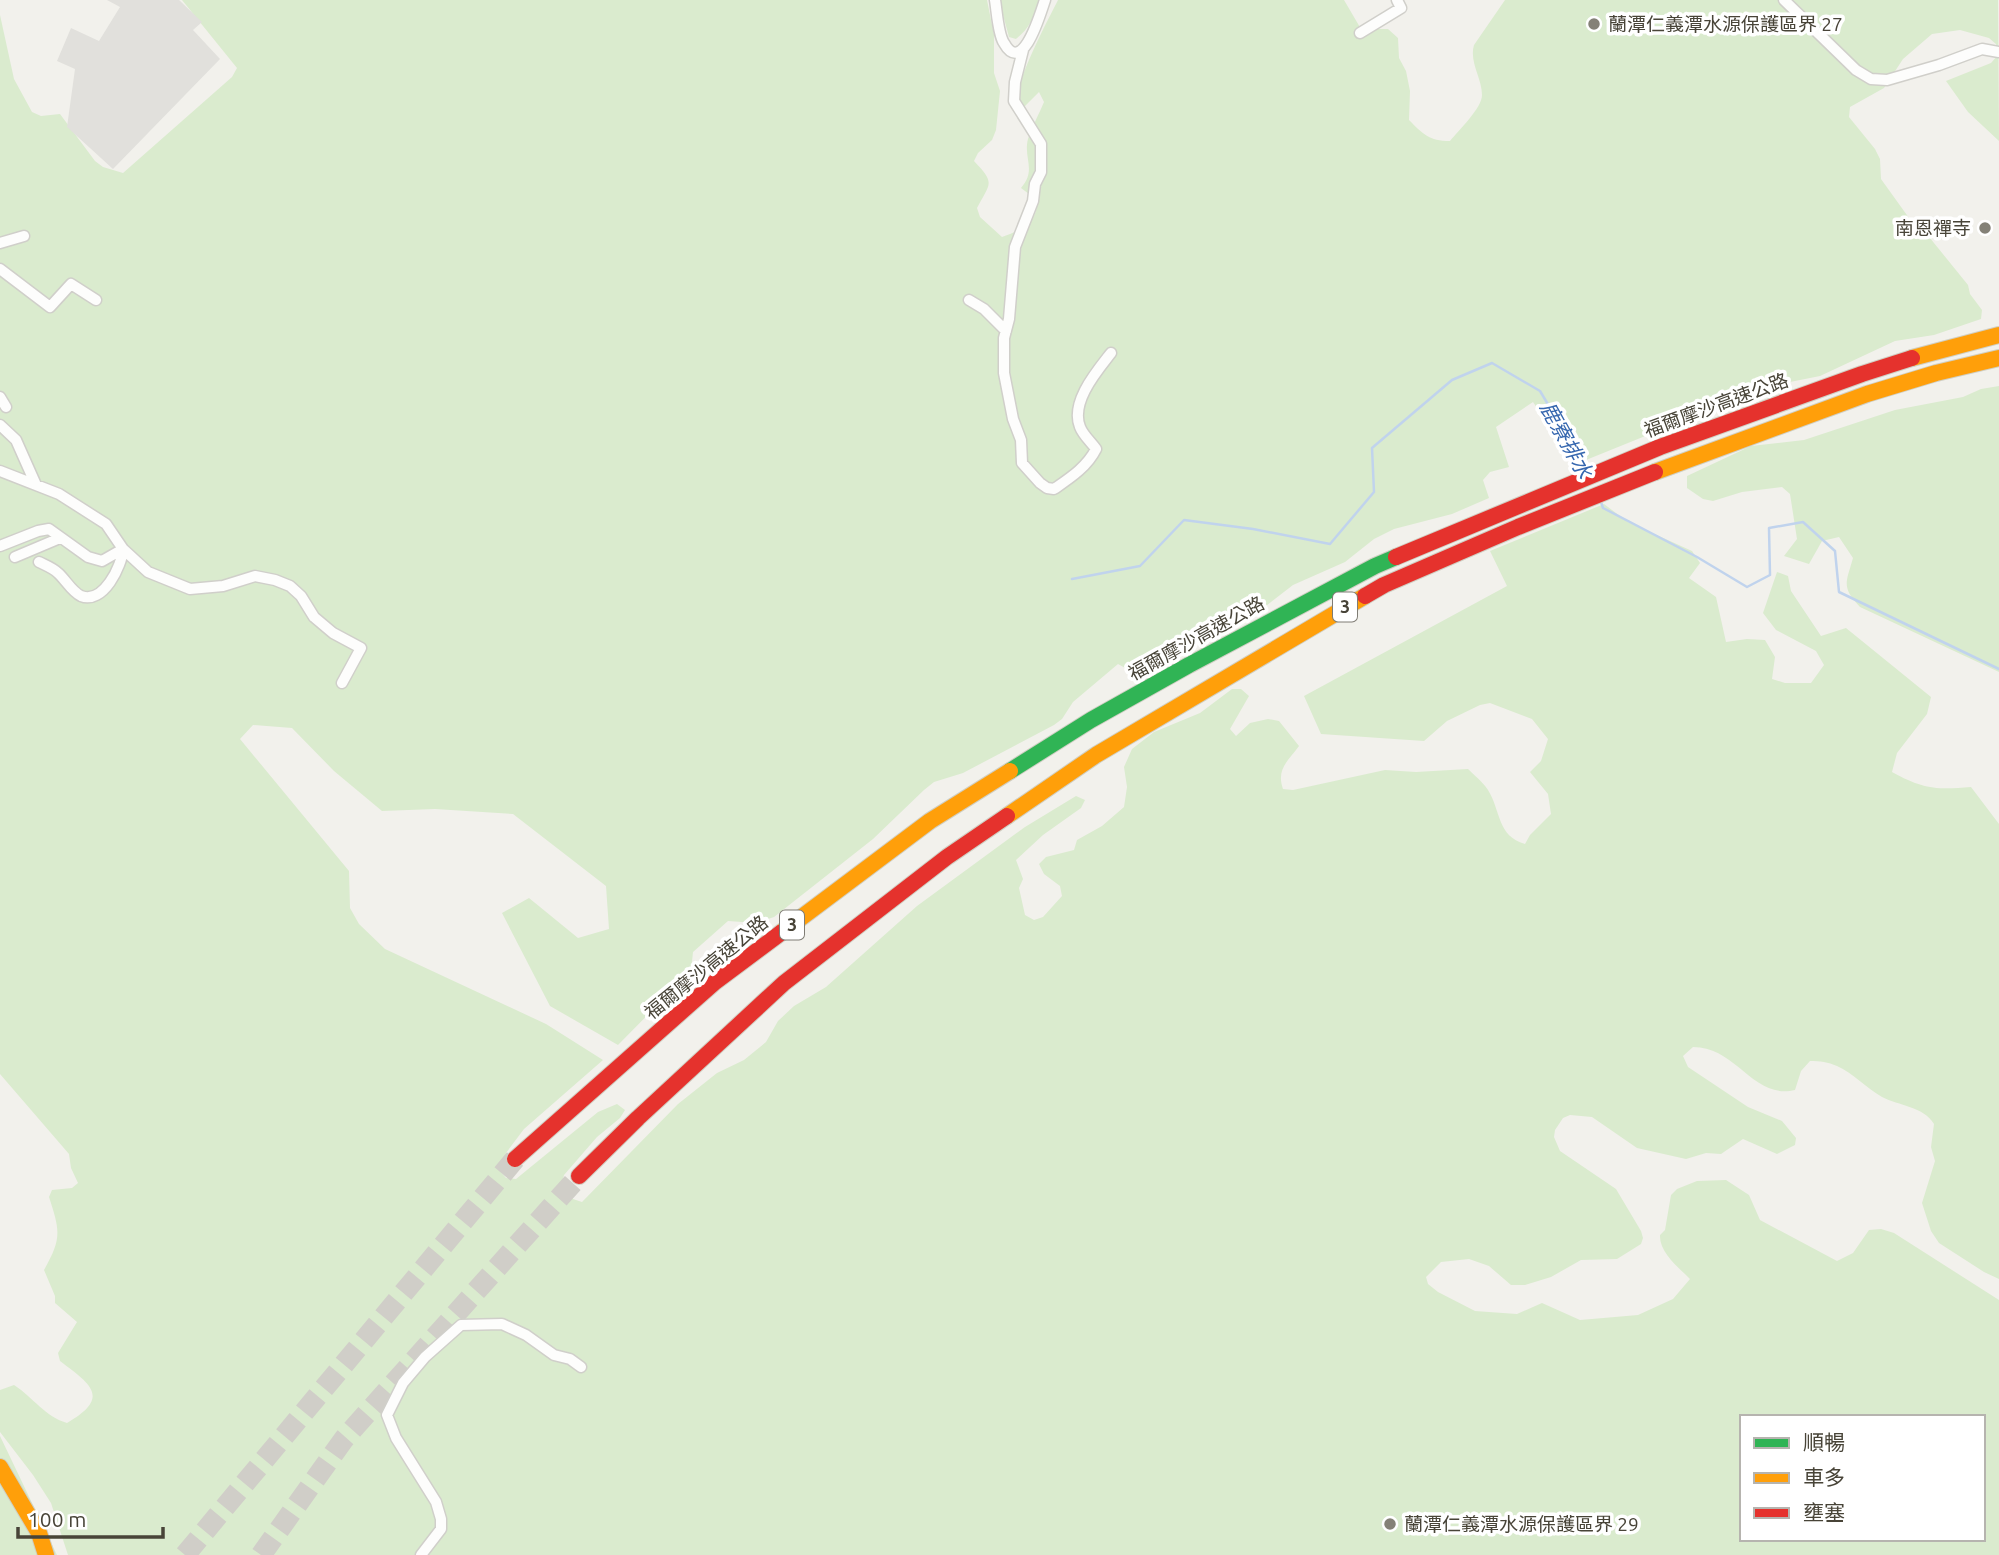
<svg xmlns="http://www.w3.org/2000/svg" width="1999" height="1555" viewBox="0 0 1999 1555" font-family="Ubuntu,'Noto Sans TC',sans-serif">
<style>
.green{fill:#daebce;fill-rule:evenodd}
.parking{fill:#e1e0dc}
.lines{fill:none;stroke-linecap:round;stroke-linejoin:round}
.stream{stroke:#c0d3ed;stroke-width:2.5}
.highway-tunnel{stroke:#d0cec8;stroke-width:21;stroke-dasharray:21 10;stroke-linecap:butt}
.street-casing{stroke:#d0cfca;stroke-width:13}
.fast-casing{stroke:#d0cfc3;stroke-width:18}
.slow-casing{stroke:#d0cfc3;stroke-width:18}
.jam-casing{stroke:#d0cfc3;stroke-width:18}
.street{stroke:#fdfdfc;stroke-width:10}
.fast{stroke:#30b455;stroke-width:16}
.slow{stroke:#ff9f0a;stroke-width:16}
.jam{stroke:#e5322d;stroke-width:16}
.poi-dot{fill:#848177;stroke:#fff;stroke-width:2.5}
.labels{text-anchor:middle;stroke-width:7;stroke-linejoin:round;paint-order:stroke}
.shield{fill:#fff;stroke:#7f7c74;stroke-width:2}
.shield-label{font-size:18px;font-weight:bold;fill:#484438}
.poi-label{font-size:19px;fill:#484438;stroke:#fff;text-anchor:start}
.street-label{font-size:19px;fill:#484438;stroke:#fff}
.water-label{font-size:21px;font-style:italic;fill:#3667af;stroke:#fff}
</style>
<rect width="100%" height="100%" fill="#f2f1ec"/>
<path class="green" d="M 182,0 L 987,0 L 994,35 L 994,73 L 1000,91 L 996,130 L 992,140 L 978,153 L 974,161 C 996,184 990,183 977,208 L 980,217 L 1002,237 C 1019,231 1039,222 1037,200 L 1021,188 C 1037,170 1023,158 1028,139 C 1032,127 1039,114 1044,102 L 1039,92 L 1025,106 L 1016,109 C 1013,85 1046,24 1058,0 L 1344,0 L 1361,29 L 1388,29 L 1398,38 L 1399,58 L 1406,71 L 1410,91 L 1409,120 C 1423,134 1429,141 1450,141 C 1459,130 1482,108 1482,95 C 1482,78 1469,62 1474,45 L 1505,0 L 1998,0 L 1999,141 L 1968,112 L 1946,81 L 1991,63 L 1998,55 L 1996,44 L 1989,38 L 1960,30 L 1932,34 L 1903,59 L 1884,88 L 1850,107 L 1849,117 L 1875,149 L 1880,159 L 1881,179 L 1909,218 L 1917,222 L 1968,285 L 1970,294 L 1982,310 L 1981,319 L 1934,335 L 1895,341 L 1820,376 L 1780,384 L 1765,394 L 1670,426 L 1586,460 L 1559,440 L 1533,402 L 1496,427 L 1509,467 L 1490,472 L 1483,480 L 1489,498 L 1452,514 L 1394,529 L 1374,539 L 1345,562 L 1293,585 L 1262,609 L 1243,616 L 1173,657 L 1136,674 L 1118,664 L 1073,702 L 1062,719 L 1054,725 L 963,773 L 934,782 L 924,790 L 873,839 L 774,917 L 756,923 L 728,921 L 693,952 L 691,971 L 618,1045 L 550,1006 L 502,913 L 529,898 L 578,938 L 609,929 L 606,886 L 513,814 L 435,809 L 382,811 L 334,771 L 292,728 L 253,725 L 240,739 L 349,871 L 350,908 L 359,924 L 385,949 L 546,1024 L 603,1060 L 524,1129 L 506,1153 L 500,1171 L 506,1178 L 516,1179 L 598,1112 L 617,1104 L 625,1110 L 620,1118 L 597,1137 L 564,1175 L 562,1184 L 566,1192 L 573,1199 L 582,1202 L 678,1104 L 717,1073 L 744,1060 L 766,1042 L 778,1021 L 794,1006 L 826,987 L 917,906 L 1025,827 L 1076,796 L 1085,800 L 1081,808 L 1043,835 L 1016,860 L 1023,879 L 1019,888 L 1025,915 L 1034,920 L 1043,917 L 1062,896 L 1060,886 L 1044,874 L 1039,864 L 1046,857 L 1074,850 L 1077,840 L 1102,826 L 1124,807 L 1127,787 L 1124,767 L 1132,749 L 1154,732 L 1200,713 L 1232,689 L 1241,689 L 1249,696 L 1230,729 L 1236,736 L 1250,723 L 1268,719 L 1279,721 L 1299,746 C 1288,761 1276,769 1283,789 L 1293,790 L 1385,770 L 1416,772 L 1468,769 C 1474,775 1483,782 1488,790 C 1501,811 1497,836 1525,844 L 1530,835 L 1551,814 L 1548,794 L 1530,772 L 1541,761 L 1548,739 L 1532,719 L 1490,703 L 1480,705 L 1447,721 L 1424,741 L 1321,734 L 1304,696 L 1507,586 L 1490,551 L 1604,504 L 1628,522 L 1692,551 L 1700,563 L 1689,578 L 1716,597 L 1726,642 L 1747,639 L 1765,640 L 1775,657 L 1772,679 L 1785,683 L 1811,683 L 1824,665 L 1816,651 L 1776,630 L 1763,613 L 1777,572 L 1788,576 L 1791,591 L 1821,636 L 1846,628 L 1931,697 L 1927,714 L 1897,753 L 1892,772 C 1923,789 1936,790 1971,787 L 1999,824 L 1999,1279 L 1984,1272 L 1939,1243 L 1931,1231 L 1922,1203 L 1935,1161 L 1931,1147 L 1934,1124 C 1923,1106 1899,1106 1882,1097 C 1866,1088 1853,1073 1837,1066 C 1828,1062 1820,1061 1810,1061 L 1801,1071 L 1795,1090 C 1753,1100 1737,1047 1693,1047 L 1683,1056 L 1688,1067 L 1748,1107 L 1782,1121 L 1796,1138 L 1795,1145 L 1777,1154 L 1743,1139 L 1721,1154 L 1706,1153 L 1686,1159 L 1637,1148 L 1592,1117 L 1570,1115 L 1563,1118 L 1555,1130 L 1554,1137 L 1560,1151 L 1616,1189 L 1641,1231 L 1643,1238 L 1641,1244 L 1617,1259 L 1581,1260 L 1551,1277 L 1525,1285 L 1511,1285 L 1489,1266 L 1469,1259 L 1441,1262 L 1426,1277 L 1428,1284 L 1438,1292 L 1475,1311 L 1517,1314 L 1542,1303 L 1580,1320 L 1638,1315 L 1673,1299 L 1690,1279 C 1678,1267 1659,1252 1660,1235 L 1665,1230 L 1671,1195 L 1677,1189 L 1697,1181 L 1726,1180 L 1749,1195 L 1760,1220 L 1837,1261 L 1853,1253 L 1869,1230 L 1881,1229 L 1894,1233 L 1999,1300 L 1999,1555 L 68,1555 L 51,1503 L 33,1475 L 0,1432 L 0,1390 L 14,1385 C 34,1398 44,1416 67,1423 C 112,1397 90,1384 60,1361 L 58,1353 L 77,1322 L 55,1303 L 55,1296 L 44,1270 C 62,1238 60,1231 49,1197 L 52,1190 L 72,1188 L 78,1183 L 71,1168 L 69,1154 L 0,1074 L 0,15 L 14,79 L 32,112 L 41,116 L 60,114 L 95,161 L 103,167 L 123,173 L 232,77 L 237,68 ZM 1742,1417 L 1983,1417 L 1983,1539 L 1742,1539 Z
M 999,0 L 1039,0 C 1034,17 1030,28 1016,39 L 1009,37 Z
M 1999,386 L 1999,672 L 1860,607 C 1841,587 1846,583 1853,558 L 1839,537 L 1822,541 L 1809,564 L 1784,556 L 1797,539 L 1790,494 L 1782,487 L 1742,492 L 1713,501 L 1703,499 L 1687,488 L 1687,476 L 1751,446 L 1804,440 L 1895,410 L 1963,397 L 1981,389 Z
M 0,1436 L 57,1555 L 0,1555 Z"/>
<path class="parking" d="M 107,0 L 179,0 L 202,22 L 193,30 L 220,59 L 113,169 L 67,127 L 75,69 L 57,61 L 71,28 L 99,41 L 120,7 Z"/>
<g class="lines">
<path class="stream" d="M 1601,502 L 1603,508 L 1697,557 L 1747,587 L 1770,575 L 1769,528 L 1803,522 L 1835,551 L 1839,592 L 1999,669
M 1072,579 L 1140,566 L 1184,520 L 1253,529 L 1330,544 L 1374,492 L 1372,448 L 1452,380 L 1492,363 L 1540,391 L 1567,436 L 1583,468"/>
<path class="highway-tunnel" d="M 185,1555 L 515,1159
M 261,1555 L 344,1439 L 579,1176"/>
<g class="street-casing">
<path id="street" d="M 995,0 C 997,12 998,34 1004,43 C 1023,77 1041,11 1045,0
M 1784,0 L 1856,70 L 1871,79 L 1887,80 L 1939,65 L 1982,49 L 1999,52
M 1360,33 L 1401,8 L 1397,0
M 1023,50 L 1015,82 L 1014,101 L 1041,144 L 1041,172 L 1035,184 L 1033,201 L 1015,247 L 1009,319 L 1004,338 L 1004,373 L 1013,419 L 1021,440 L 1022,463 L 1040,483 L 1047,488 L 1054,489 C 1070,478 1087,467 1096,449 C 1091,442 1083,435 1080,427 C 1070,402 1097,371 1111,353
M 0,243 L 24,236
M 0,269 L 50,307 L 71,284 L 96,300
M 969,300 L 984,309 L 1006,331
M 0,397 L 6,407
M 0,425 L 16,440 L 36,485
M 0,471 L 59,494 L 106,524 L 123,549 L 148,572 L 190,589 L 223,586 L 255,576 L 275,580 L 290,586 L 301,596 L 314,617 L 333,633 L 361,648 L 342,683
M 0,546 L 38,531 L 49,529 L 88,557 L 102,561 L 123,549
M 15,557 L 60,538
M 39,562 C 45,565 53,568 58,573 C 65,579 72,592 81,596 C 103,605 122,566 123,549
M 421,1555 L 441,1529 L 441,1519 L 436,1502 L 396,1438 L 387,1415 L 403,1383 L 425,1357 L 461,1325 L 502,1324 L 526,1335 L 554,1355 L 570,1359 L 581,1367"/>
</g>
<g class="fast-casing">
<path id="fast" d="M 1010,771 L 1091,720 L 1189,665 L 1375,566 L 1396,557"/>
</g>
<g class="slow-casing">
<path id="slow" d="M 1912,358 L 1999,335
M 1655,472 L 1867,394 L 1936,373 L 1999,358
M 1007,816 L 1096,755 L 1365,596
M 782,932 L 930,821 L 1010,771
M 0,1467 L 39,1533 L 46,1555"/>
</g>
<g class="jam-casing">
<path id="jam" d="M 1396,557 L 1660,447 L 1862,374 L 1912,358
M 1365,596 L 1384,585 L 1518,527 L 1655,472
M 515,1159 L 715,982 L 782,932
M 579,1176 L 638,1118 L 784,983 L 947,857 L 1007,816"/>
</g>
<use href="#street" class="street"/>
<use href="#fast" class="fast"/>
<use href="#slow" class="slow"/>
<use href="#jam" class="jam"/>
</g>
<g class="poi-dot">
<circle cx="1594" cy="24" r="7"/>
<circle cx="1985" cy="228" r="7"/>
<circle cx="1390" cy="1524" r="7"/>
</g>
<g class="labels">
<g class="shield">
<rect x="1333" y="592.5" width="24" height="29" rx="5"/>
<rect x="780" y="910.5" width="24" height="29" rx="5"/>
</g>
<g class="shield-label">
<text x="1345" y="613">3</text>
<text x="792" y="931">3</text>
</g>
<g class="poi-label">
<text x="1608" y="31">蘭潭仁義潭水源保護區界 27</text>
<text x="1971" y="235" text-anchor="end">南恩禪寺</text>
<text x="1404" y="1531">蘭潭仁義潭水源保護區界 29</text>
</g>
<g class="street-label">
<text transform="translate(1716 405) rotate(-20)" y="7">福爾摩沙高速公路</text>
<text transform="translate(1196 638) rotate(-29)" y="7">福爾摩沙高速公路</text>
<text transform="translate(706 967) rotate(-39)" y="7">福爾摩沙高速公路</text>
</g>
<g class="water-label">
<text transform="translate(1566 440) rotate(61)" y="7">鹿寮排水</text>
</g>
</g>
<rect x="1740" y="1415" width="245" height="126" fill="#ffffff" stroke="#b6b4af" stroke-width="2"/>
<rect x="1754" y="1438" width="35" height="10" fill="#30b455" stroke="#b6b4af" stroke-width="2"/>
<text x="1803" y="1450" font-size="21" fill="#484438">順暢</text>
<rect x="1754" y="1473" width="35" height="10" fill="#ff9f0a" stroke="#b6b4af" stroke-width="2"/>
<text x="1803" y="1485" font-size="21" fill="#484438">車多</text>
<rect x="1754" y="1508" width="35" height="10" fill="#e5322d" stroke="#b6b4af" stroke-width="2"/>
<text x="1803" y="1520" font-size="21" fill="#484438">壅塞</text>
<path d="M18 1527v10h145v-10" fill="none" stroke="#484438" stroke-width="3.5"/>
<text x="28" y="1527" font-size="21" fill="#484438" stroke="#ffffff" stroke-width="5" paint-order="stroke">100 m</text>
</svg>
